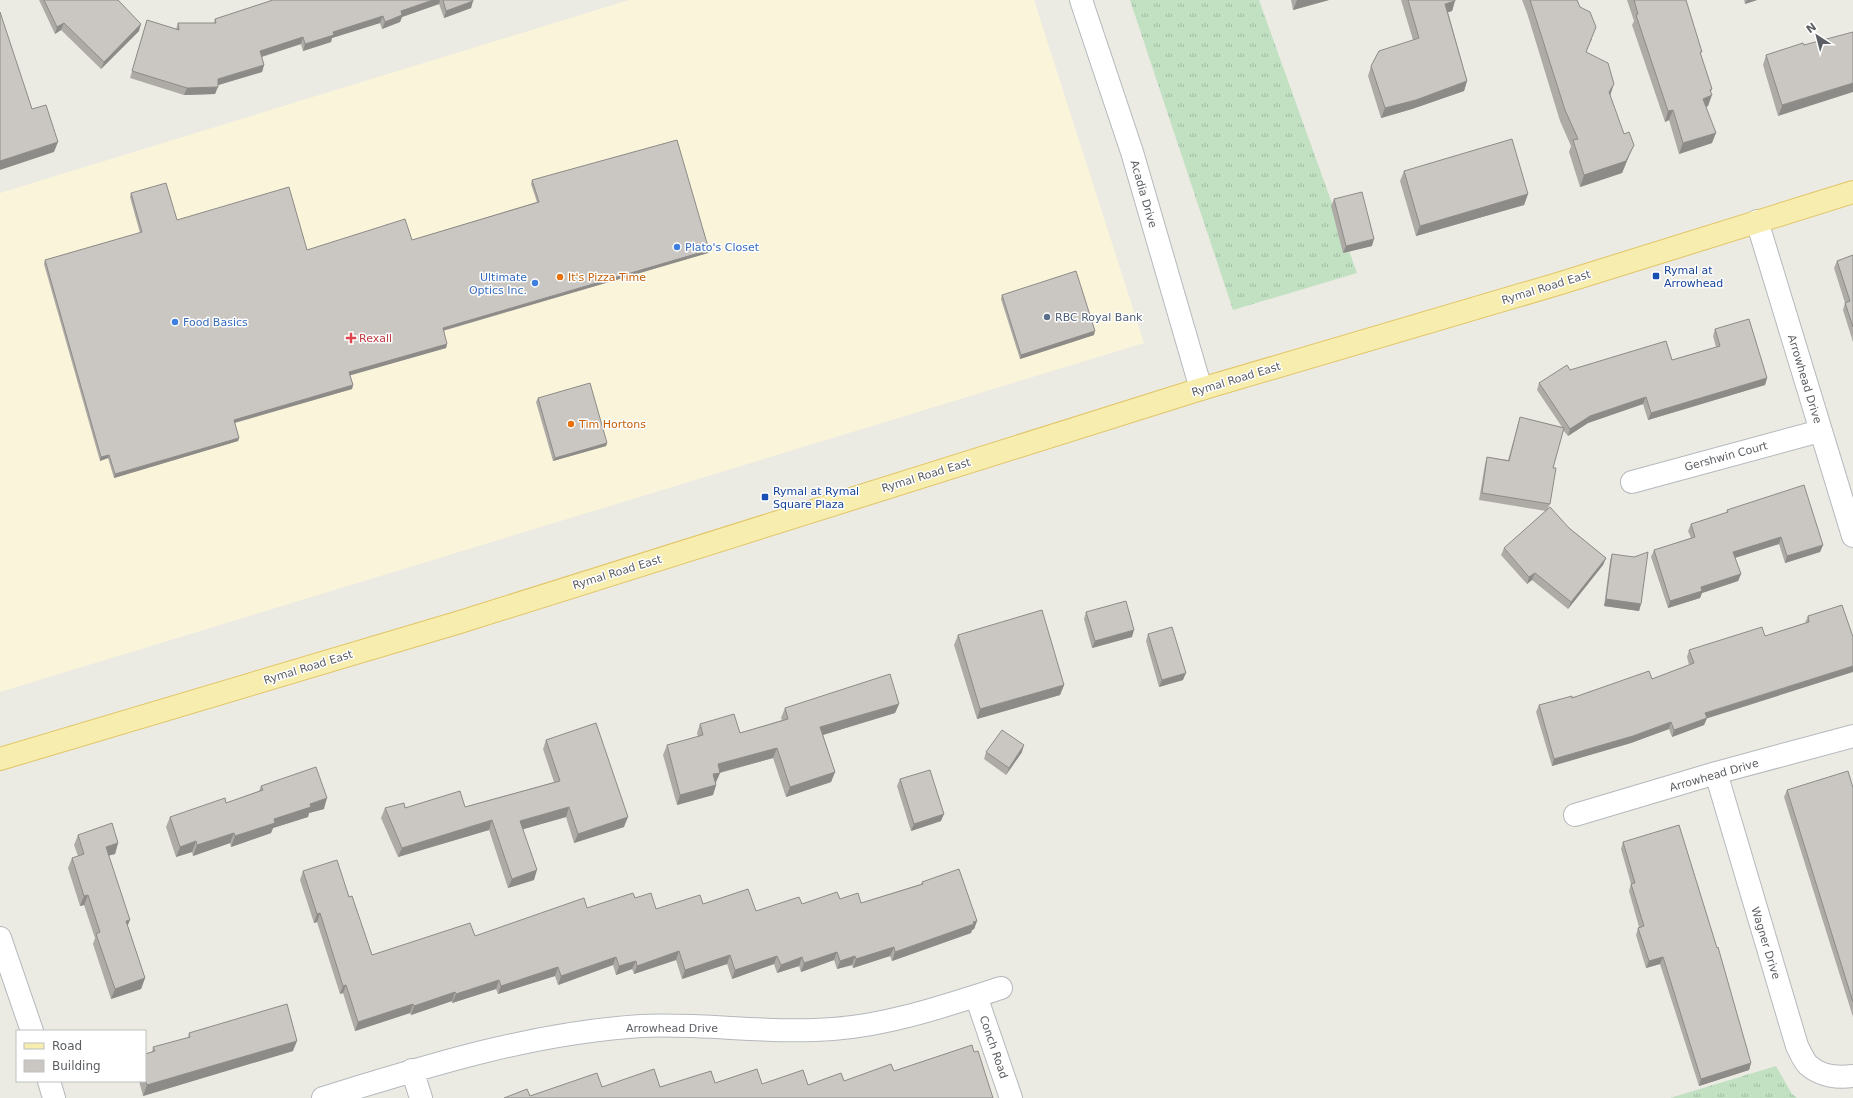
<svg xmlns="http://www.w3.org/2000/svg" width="1853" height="1098" viewBox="0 0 1853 1098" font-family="'DejaVu Sans',sans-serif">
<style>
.commercial{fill:#faf4da}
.grass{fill:url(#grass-tufts)}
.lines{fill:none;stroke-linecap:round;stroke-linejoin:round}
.minor-casing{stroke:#b5b8bc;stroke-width:24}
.major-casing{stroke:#e2c567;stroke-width:24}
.minor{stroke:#fff;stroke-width:22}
.major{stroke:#f6edae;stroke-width:22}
.wall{fill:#aeaba7}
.shaded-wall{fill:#8d8b88}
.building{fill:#cac7c2;stroke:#8d8b88}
.shop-dot{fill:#3f7fe0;stroke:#fff;stroke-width:1.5}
.transit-dot{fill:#1a4fb4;stroke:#fff;stroke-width:1.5}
.food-dot{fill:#e8710a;stroke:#fff;stroke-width:1.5}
.service-dot{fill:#5c6f8a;stroke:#fff;stroke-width:1.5}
.health-dot{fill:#e0444e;stroke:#fff;stroke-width:1.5}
.labels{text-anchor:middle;stroke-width:3;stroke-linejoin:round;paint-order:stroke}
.street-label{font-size:11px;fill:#5b5e62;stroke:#fff}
.shop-label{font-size:11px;fill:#366cbe;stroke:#fff;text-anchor:start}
.transit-label{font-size:11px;fill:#164399;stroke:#fff;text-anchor:start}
.food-label{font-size:11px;fill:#c56008;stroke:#fff;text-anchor:start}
.service-label{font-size:11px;fill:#4e5e75;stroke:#fff;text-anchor:start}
.health-label{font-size:11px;fill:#be3a42;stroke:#fff;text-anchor:start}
</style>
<defs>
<pattern id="grass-tufts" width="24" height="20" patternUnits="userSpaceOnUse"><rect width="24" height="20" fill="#c2e1c3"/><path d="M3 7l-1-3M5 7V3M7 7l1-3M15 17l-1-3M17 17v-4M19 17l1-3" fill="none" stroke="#a1baa2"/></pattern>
</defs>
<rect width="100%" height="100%" fill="#ecebe3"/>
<path class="commercial" d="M 629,0 L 1034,0 L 1144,343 L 0,692 L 0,193 Z"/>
<path class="grass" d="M 1130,0 L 1259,0 L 1357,273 L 1233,310 Z
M 1776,1066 L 1792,1094 L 1797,1098 L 1670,1098 Z"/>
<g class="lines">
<g class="minor-casing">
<path id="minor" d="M 1081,0 L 1132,152 L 1201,389
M 1757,221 L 1853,536
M 1632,482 L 1820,431
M 1716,773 L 1797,1046 C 1800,1052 1804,1061 1808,1065 C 1820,1076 1838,1078 1853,1076
M 1575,815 L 1716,773 L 1853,736
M 0,938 L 32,1031
M 976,996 L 1011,1098
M 412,1070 L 421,1098
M 49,1081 L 54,1098
M 323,1098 C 427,1066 531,1033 641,1026 C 705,1023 769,1034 833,1029 C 890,1025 947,1005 1001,988"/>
</g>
<g class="major-casing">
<path id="major" d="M 0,759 L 460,622 L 1201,389 L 1561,283 L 1853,192"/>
</g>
<use href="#minor" class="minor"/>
<use href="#major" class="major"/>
</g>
<path class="wall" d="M 39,0 L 118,0 L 139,31 L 101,69 L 61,30 L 55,34 Z
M 273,0 L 473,0 L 471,8 L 444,18 L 439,4 L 402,17 L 400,22 L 382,29 L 380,23 L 332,38 L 331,42 L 303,51 L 301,44 L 262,57 L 264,65 L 262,72 L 218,85 L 215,94 L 184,95 L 130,78 L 147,20 L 176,29 L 178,23 L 214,23 L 215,19 Z
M 1291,0 L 1329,0 L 1293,10 Z
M 1401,0 L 1455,0 L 1452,11 L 1448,12 L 1467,81 L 1464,91 L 1412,109 L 1381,118 L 1368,76 L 1371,66 L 1413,40 Z
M 1522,0 L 1577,0 L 1592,39 L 1586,52 L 1610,95 L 1629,156 L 1622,173 L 1580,187 L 1569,152 L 1571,146 L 1560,121 L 1527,13 Z
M 1627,0 L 1686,0 L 1711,92 L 1708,106 L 1706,107 L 1712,143 L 1679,154 L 1669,120 L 1665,122 L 1632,25 L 1634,21 Z
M 1744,0 L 1757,0 L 1745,4 Z
M 1804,45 L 1778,116 L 1763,65 L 1766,55 Z
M 1404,171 L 1528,194 L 1524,205 L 1416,236 L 1400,181 Z
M 532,180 L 709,250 L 708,253 L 443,331 L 447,344 L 446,348 L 350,375 L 353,385 L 352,389 L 235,423 L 239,438 L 238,441 L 114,478 L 108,458 L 100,461 L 44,264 L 45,260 L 140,233 L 130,197 L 131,193 L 177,220 L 307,250 L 412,240 L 537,202 L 531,184 Z
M 1334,199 L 1372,246 L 1343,253 L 1331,206 Z
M 1853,255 L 1853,342 L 1843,310 L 1845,303 L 1834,268 L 1837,261 Z
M 1002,295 L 1094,335 L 1020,359 L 1001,299 Z
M 1715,329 L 1767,378 L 1765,385 L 1648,420 L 1643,404 L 1588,423 L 1568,436 L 1563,430 L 1553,468 L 1550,504 L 1547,510 L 1606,558 L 1603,565 L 1568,609 L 1532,580 L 1527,584 L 1501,555 L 1504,548 L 1546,511 L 1479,500 L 1485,464 L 1487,457 L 1508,460 L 1518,424 L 1520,417 L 1562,427 L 1537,390 L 1539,383 L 1570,370 L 1672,360 L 1716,347 L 1713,336 Z
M 538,398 L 607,443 L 606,446 L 553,461 L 536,402 Z
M 1727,510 L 1823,545 L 1820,552 L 1785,563 L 1779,544 L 1735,558 L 1741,574 L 1738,581 L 1702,593 L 1700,598 L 1668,608 L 1651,557 L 1654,550 L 1691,538 L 1688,531 L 1691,524 L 1726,513 Z
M 1612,554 L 1641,604 L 1639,611 L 1604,606 L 1610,561 Z
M 1842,605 L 1707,718 L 1704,725 L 1672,737 L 1669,729 L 1631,743 L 1552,766 L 1536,712 L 1539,705 L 1652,679 L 1689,665 L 1687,657 L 1689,650 L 1765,636 L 1805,623 L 1808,616 Z
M 1086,612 L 1132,637 L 1092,648 L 1084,619 Z
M 1148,634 L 1183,680 L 1159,687 L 1146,641 Z
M 958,635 L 1064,685 L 1060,695 L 977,719 L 954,645 Z
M 899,704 L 895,713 L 823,735 L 835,772 L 831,782 L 786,797 L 773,758 L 720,773 L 716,782 L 716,785 L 713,795 L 677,805 L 663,755 L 667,745 L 698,737 L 697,733 L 700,724 L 740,733 L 782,720 L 781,718 L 785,708 Z
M 546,740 L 624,827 L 574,843 L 566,817 L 523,829 L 534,880 L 508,888 L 489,830 L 398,857 L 381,818 L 385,808 L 465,807 L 554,782 L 543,749 Z
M 986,752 L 1022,752 L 1006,775 L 984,759 Z
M 900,779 L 941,821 L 911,831 L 897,786 Z
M 261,786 L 324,809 L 309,813 L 308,817 L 273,828 L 271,833 L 231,847 L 230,843 L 193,856 L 192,852 L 176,857 L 166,827 L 170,817 L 226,803 L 259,791 Z
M 1853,788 L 1853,1017 L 1784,797 L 1787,790 Z
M 78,835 L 118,843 L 115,854 L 108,856 L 128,927 L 145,978 L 141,989 L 111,999 L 93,944 L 95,938 L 84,905 L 80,906 L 68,868 L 72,858 L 78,856 L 74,845 Z
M 1623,842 L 1751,1063 L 1749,1070 L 1699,1086 L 1660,964 L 1646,968 L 1636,935 L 1638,928 L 1639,927 L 1629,891 L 1631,884 L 1621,849 Z
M 303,871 L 349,897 L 372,955 L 475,936 L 587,908 L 635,898 L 656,909 L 703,904 L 756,911 L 802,904 L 840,899 L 861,903 L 921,884 L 922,882 L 977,921 L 974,929 L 972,930 L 971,933 L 892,961 L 890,956 L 853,968 L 852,965 L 837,969 L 834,960 L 801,972 L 799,966 L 777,973 L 774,964 L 732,979 L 727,964 L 682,979 L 676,960 L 634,974 L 632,969 L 616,975 L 613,965 L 558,985 L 555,976 L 498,994 L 496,989 L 452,1003 L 452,1001 L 411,1015 L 410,1013 L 355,1031 L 343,993 L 340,994 L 317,922 L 314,923 L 300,880 Z
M 189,1033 L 293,1051 L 143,1096 L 139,1081 L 145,1081 L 145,1054 L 152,1052 L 153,1047 L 188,1038 Z"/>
<path class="shaded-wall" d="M 433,0 L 440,0 L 439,4 L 402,17 L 400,22 L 382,29 L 385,22 L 401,11 Z
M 1297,0 L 1329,0 L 1293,10 Z
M 1747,0 L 1757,0 L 1745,4 Z
M 473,1 L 471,8 L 444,18 L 446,11 Z
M 1455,1 L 1452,11 L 1442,14 L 1445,4 Z
M 383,16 L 380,23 L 332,38 L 331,42 L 303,51 L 305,44 L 333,32 Z
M 64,23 L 61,30 L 55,34 L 57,27 Z
M 141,24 L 139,31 L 101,69 L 104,62 Z
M 303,37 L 301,44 L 257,58 L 260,51 Z
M 264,65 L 262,72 L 215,86 L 218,79 Z
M 1467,81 L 1464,91 L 1412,109 L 1381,118 L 1385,108 Z
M 1853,83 L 1853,92 L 1778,116 L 1782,105 Z
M 1614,84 L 1610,96 L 1609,92 Z
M 218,87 L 215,94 L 184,95 L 187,88 Z
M 1712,89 L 1709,96 L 1712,95 L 1708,106 L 1699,109 L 1703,99 L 1710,90 Z
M 1673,110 L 1669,120 L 1665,122 L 1668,111 Z
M 1716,133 L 1712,143 L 1679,154 L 1683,143 Z
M 58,142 L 54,152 L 0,170 L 0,161 Z
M 1634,145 L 1629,156 L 1622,173 L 1580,187 L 1584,175 Z
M 1528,194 L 1524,205 L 1416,236 L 1420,226 Z
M 1374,239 L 1372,246 L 1343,253 L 1346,246 Z
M 709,250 L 708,253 L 441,331 L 443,328 Z
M 1095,331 L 1094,335 L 1020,359 L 1021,355 Z
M 447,344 L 446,348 L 348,376 L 349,372 Z
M 1767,378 L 1765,385 L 1648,420 L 1651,413 Z
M 353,385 L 352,389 L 233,423 L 234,420 Z
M 1646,397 L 1643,404 L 1588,423 L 1568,436 L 1570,429 L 1590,416 Z
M 239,438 L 238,441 L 114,478 L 115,474 Z
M 607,443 L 606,446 L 553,461 L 555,458 Z
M 109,455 L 108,458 L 100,461 L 101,457 Z
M 1781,537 L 1779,544 L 1731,559 L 1733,552 Z
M 1823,545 L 1820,552 L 1785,563 L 1787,556 Z
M 1606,558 L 1603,565 L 1568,609 L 1571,602 Z
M 1535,573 L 1532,580 L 1527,584 L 1529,577 Z
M 1741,574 L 1738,581 L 1702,593 L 1700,598 L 1668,608 L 1670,601 L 1701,587 Z
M 1606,599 L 1641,604 L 1639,611 L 1604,606 Z
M 1134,630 L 1132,637 L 1092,648 L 1095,641 Z
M 1853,666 L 1853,672 L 1702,720 L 1705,713 Z
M 1186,673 L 1183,680 L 1159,687 L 1162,680 Z
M 1064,685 L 1060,695 L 977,719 L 980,709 Z
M 899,704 L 895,713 L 816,737 L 820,727 Z
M 1707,718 L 1704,725 L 1672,737 L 1674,730 Z
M 1671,722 L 1669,729 L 1631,743 L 1552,766 L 1554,759 Z
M 1024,745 L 1022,752 L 1006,775 L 1009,768 Z
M 777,748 L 773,758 L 714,774 L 718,764 Z
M 835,772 L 831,782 L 786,797 L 790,787 Z
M 720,773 L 716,782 L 710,784 L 713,774 Z
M 716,785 L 713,795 L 677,805 L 680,795 Z
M 327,798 L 324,809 L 309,813 L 308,817 L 273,828 L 271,833 L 231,847 L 235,836 L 310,804 Z
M 569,807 L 566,817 L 517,831 L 520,821 Z
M 944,814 L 941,821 L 911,831 L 914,824 Z
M 628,817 L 624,827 L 574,843 L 578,834 Z
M 492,820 L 489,830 L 398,857 L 402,848 Z
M 234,833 L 230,843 L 193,856 L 197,845 Z
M 196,841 L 192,852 L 176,857 L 180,847 Z
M 118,843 L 115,854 L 102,857 L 106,847 Z
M 537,870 L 534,880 L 508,888 L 512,879 Z
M 88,895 L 84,905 L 80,906 L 84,896 Z
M 320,913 L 317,922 L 314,923 L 317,914 Z
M 130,920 L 126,930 L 126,921 Z
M 977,921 L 974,929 L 972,930 L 971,933 L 892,961 L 895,952 Z
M 894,947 L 890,956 L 853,968 L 856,959 Z
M 679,951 L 676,960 L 634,974 L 637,966 Z
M 837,952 L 834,960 L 801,972 L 804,963 Z
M 730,955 L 727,964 L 682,979 L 685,970 Z
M 777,956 L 774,964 L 732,979 L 735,970 Z
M 855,956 L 852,965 L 837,969 L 840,961 Z
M 616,957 L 613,965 L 558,985 L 561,976 Z
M 802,957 L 799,966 L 777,973 L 781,965 Z
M 1663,957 L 1660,964 L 1646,968 L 1649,961 Z
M 636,961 L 632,969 L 616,975 L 619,966 Z
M 558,967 L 555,976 L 498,994 L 501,986 Z
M 145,978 L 141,989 L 111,999 L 115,989 Z
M 499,980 L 496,989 L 452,1003 L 456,994 Z
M 346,985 L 343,993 L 340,994 L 343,986 Z
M 455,992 L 452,1001 L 411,1015 L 414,1006 Z
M 413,1004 L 410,1013 L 355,1031 L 358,1022 Z
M 297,1041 L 293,1051 L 143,1096 L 147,1085 Z
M 1751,1063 L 1749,1070 L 1699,1086 L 1701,1079 Z"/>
<path class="building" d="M 44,0 L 118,0 L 141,24 L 104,62 L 64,23 L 57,27 Z
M 273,0 L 433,0 L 401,11 L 402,15 L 385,22 L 383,16 L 333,32 L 334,35 L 305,44 L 303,37 L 260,51 L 264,65 L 218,79 L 218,87 L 187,88 L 132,71 L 147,20 L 179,30 L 178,23 L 216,23 L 215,19 Z
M 443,0 L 473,0 L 473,1 L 446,11 Z
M 1408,0 L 1455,0 L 1455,1 L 1445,4 L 1467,81 L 1416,100 L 1385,108 L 1371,66 L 1379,51 L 1419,38 Z
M 1530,0 L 1577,0 L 1580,7 L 1590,12 L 1596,27 L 1586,52 L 1608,63 L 1614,84 L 1609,92 L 1624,134 L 1629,132 L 1634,145 L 1626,161 L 1584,175 L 1573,140 L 1578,139 L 1565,110 Z
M 1634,0 L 1686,0 L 1702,52 L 1700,52 L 1712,89 L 1710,90 L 1712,95 L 1703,99 L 1716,133 L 1683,143 L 1673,110 L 1668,111 L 1636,15 L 1638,14 Z
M 0,12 L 32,109 L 46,105 L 58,142 L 0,161 Z
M 1853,32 L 1853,83 L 1782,105 L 1766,55 L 1803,43 L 1804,45 Z
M 1512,139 L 1528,194 L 1420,226 L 1404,171 Z
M 677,140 L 709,250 L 443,328 L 447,344 L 349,372 L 353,385 L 234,420 L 239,438 L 115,474 L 109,455 L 101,457 L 45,260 L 142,232 L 131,193 L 166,183 L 177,220 L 289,187 L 307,250 L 405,219 L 412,240 L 539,202 L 532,180 Z
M 1362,192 L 1374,239 L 1346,246 L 1334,199 Z
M 1853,255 L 1853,327 L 1845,303 L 1850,301 L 1837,261 Z
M 1076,271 L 1095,331 L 1021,355 L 1002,295 Z
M 1749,319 L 1767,378 L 1651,413 L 1646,397 L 1590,416 L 1570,429 L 1539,383 L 1567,365 L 1570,370 L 1666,341 L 1672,360 L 1720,346 L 1715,329 Z
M 590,383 L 607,443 L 555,458 L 538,398 Z
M 1520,417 L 1564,428 L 1553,468 L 1556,468 L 1550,504 L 1482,493 L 1487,457 L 1509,461 Z
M 1804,485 L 1823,545 L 1787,556 L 1781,537 L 1733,552 L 1741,574 L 1701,587 L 1702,591 L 1670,601 L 1654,550 L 1695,537 L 1691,524 L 1728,512 L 1727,510 Z
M 1550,507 L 1569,528 L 1606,558 L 1571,602 L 1535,573 L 1529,577 L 1504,548 Z
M 1648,552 L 1641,604 L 1606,599 L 1612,554 L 1634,557 Z
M 1126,601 L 1134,630 L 1095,641 L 1086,612 Z
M 1842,605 L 1853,637 L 1853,666 L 1705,713 L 1707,718 L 1674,730 L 1671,722 L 1633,736 L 1554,759 L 1539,705 L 1572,696 L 1572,698 L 1649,671 L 1652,679 L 1694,663 L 1689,650 L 1762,627 L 1765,636 L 1809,622 L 1808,616 Z
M 1042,610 L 1064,685 L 980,709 L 958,635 Z
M 1172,627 L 1186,673 L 1162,680 L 1148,634 Z
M 890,674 L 899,704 L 820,727 L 835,772 L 790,787 L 777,748 L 718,764 L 720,773 L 713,774 L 716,785 L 680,795 L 667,745 L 703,735 L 700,724 L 734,714 L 740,733 L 788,719 L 785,708 Z
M 596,723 L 628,817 L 578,834 L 569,807 L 520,821 L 537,870 L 512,879 L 492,820 L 402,848 L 385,808 L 404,803 L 405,808 L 460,791 L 465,807 L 560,781 L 546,740 Z
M 1002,730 L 1024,745 L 1009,768 L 986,752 Z
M 316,767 L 327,798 L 310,804 L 311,807 L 274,819 L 275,823 L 235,836 L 234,833 L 197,845 L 196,841 L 180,847 L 170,817 L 225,798 L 226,803 L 263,790 L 261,786 Z
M 930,770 L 944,814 L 914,824 L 900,779 Z
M 1848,771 L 1853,788 L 1853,1002 L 1787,790 Z
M 112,823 L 118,843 L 106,847 L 130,920 L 126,921 L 145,978 L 115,989 L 96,934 L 100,932 L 88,895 L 84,896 L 72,858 L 84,854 L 78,835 Z
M 1679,825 L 1717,948 L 1718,947 L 1751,1063 L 1701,1079 L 1663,957 L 1649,961 L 1638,928 L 1644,926 L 1631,884 L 1635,883 L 1623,842 Z
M 337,860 L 349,897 L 352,896 L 372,955 L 470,923 L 475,936 L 584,898 L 587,908 L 633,893 L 635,898 L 651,893 L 656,909 L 700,895 L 703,904 L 748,889 L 756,911 L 799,897 L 802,904 L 837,892 L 840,899 L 858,893 L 861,903 L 923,884 L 922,882 L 959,869 L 977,921 L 973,922 L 974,924 L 895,952 L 894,947 L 856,959 L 855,956 L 840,961 L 837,952 L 804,963 L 802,957 L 781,965 L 777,956 L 735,970 L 730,955 L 685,970 L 679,951 L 637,966 L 636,961 L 619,966 L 616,957 L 561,976 L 558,967 L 501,986 L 499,980 L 456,994 L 455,992 L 414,1006 L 413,1004 L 358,1022 L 346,985 L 343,986 L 320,913 L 317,914 L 303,871 Z
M 287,1004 L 297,1041 L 147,1085 L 145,1079 L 145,1054 L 155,1051 L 153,1047 L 190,1037 L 189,1033 Z
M 972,1045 L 974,1052 L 978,1051 L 993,1098 L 504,1098 L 527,1089 L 530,1096 L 597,1073 L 602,1087 L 654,1069 L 660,1087 L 711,1071 L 715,1083 L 757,1069 L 762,1084 L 803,1070 L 808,1085 L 841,1073 L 844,1081 L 891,1064 L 894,1071 Z"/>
<g class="shop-dot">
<circle cx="677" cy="247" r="4"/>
<circle cx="535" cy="283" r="4"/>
<circle cx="175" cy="322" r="4"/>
</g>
<g class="transit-dot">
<rect x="1652" y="272" width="8" height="8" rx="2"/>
<rect x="761" y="493" width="8" height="8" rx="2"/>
</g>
<g class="food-dot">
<circle cx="560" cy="277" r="4"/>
<circle cx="571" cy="424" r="4"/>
</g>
<circle class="service-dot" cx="1047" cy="317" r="4"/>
<path class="health-dot" d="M349 332h4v4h4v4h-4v4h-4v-4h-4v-4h4z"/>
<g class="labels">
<g class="street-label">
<text transform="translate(1144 194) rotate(74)" y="4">Acadia Drive</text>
<text transform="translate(1546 287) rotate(-17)" y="4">Rymal Road East</text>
<text transform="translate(1236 379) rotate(-17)" y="4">Rymal Road East</text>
<text transform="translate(1805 379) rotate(73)" y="4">Arrowhead Drive</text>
<text transform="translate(1726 456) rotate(-15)" y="4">Gershwin Court</text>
<text transform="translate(926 475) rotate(-17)" y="4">Rymal Road East</text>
<text transform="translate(617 572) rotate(-17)" y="4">Rymal Road East</text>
<text transform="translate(308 667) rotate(-17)" y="4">Rymal Road East</text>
<text transform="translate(1714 775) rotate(-16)" y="4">Arrowhead Drive</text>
<text transform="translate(1766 943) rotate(73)" y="4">Wagner Drive</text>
<text x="672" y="1032">Arrowhead Drive</text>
<text transform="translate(994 1047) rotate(71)" y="4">Conch Road</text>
</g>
<g class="shop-label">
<text x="685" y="251">Plato's Closet</text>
<text x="527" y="281" text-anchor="end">Ultimate<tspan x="527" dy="13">Optics Inc.</tspan></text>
<text x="183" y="326">Food Basics</text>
</g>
<g class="transit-label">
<text x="1664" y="274">Rymal at<tspan x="1664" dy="13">Arrowhead</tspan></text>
<text x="773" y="495">Rymal at Rymal<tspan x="773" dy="13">Square Plaza</tspan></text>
</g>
<g class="food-label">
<text x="568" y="281">It's Pizza Time</text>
<text x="579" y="428">Tim Hortons</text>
</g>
<g class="service-label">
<text x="1055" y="321">RBC Royal Bank</text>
</g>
<g class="health-label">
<text x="359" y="342">Rexall</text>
</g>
</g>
<rect x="16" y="1030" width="130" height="52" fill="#ffffff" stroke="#bdbfc0"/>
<rect x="24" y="1043" width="20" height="6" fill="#f6edae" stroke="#bdbfc0"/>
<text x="52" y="1050" font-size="12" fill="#5b5e62">Road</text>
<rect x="24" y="1060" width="20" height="12" fill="#cac7c2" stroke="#bdbfc0"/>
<text x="52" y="1070" font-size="12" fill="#5b5e62">Building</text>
<g transform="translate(1817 36) rotate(324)" stroke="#ffffff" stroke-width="3" paint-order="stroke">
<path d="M0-3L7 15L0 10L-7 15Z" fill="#5b5e62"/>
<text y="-6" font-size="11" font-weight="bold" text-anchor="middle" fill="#5b5e62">N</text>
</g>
</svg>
